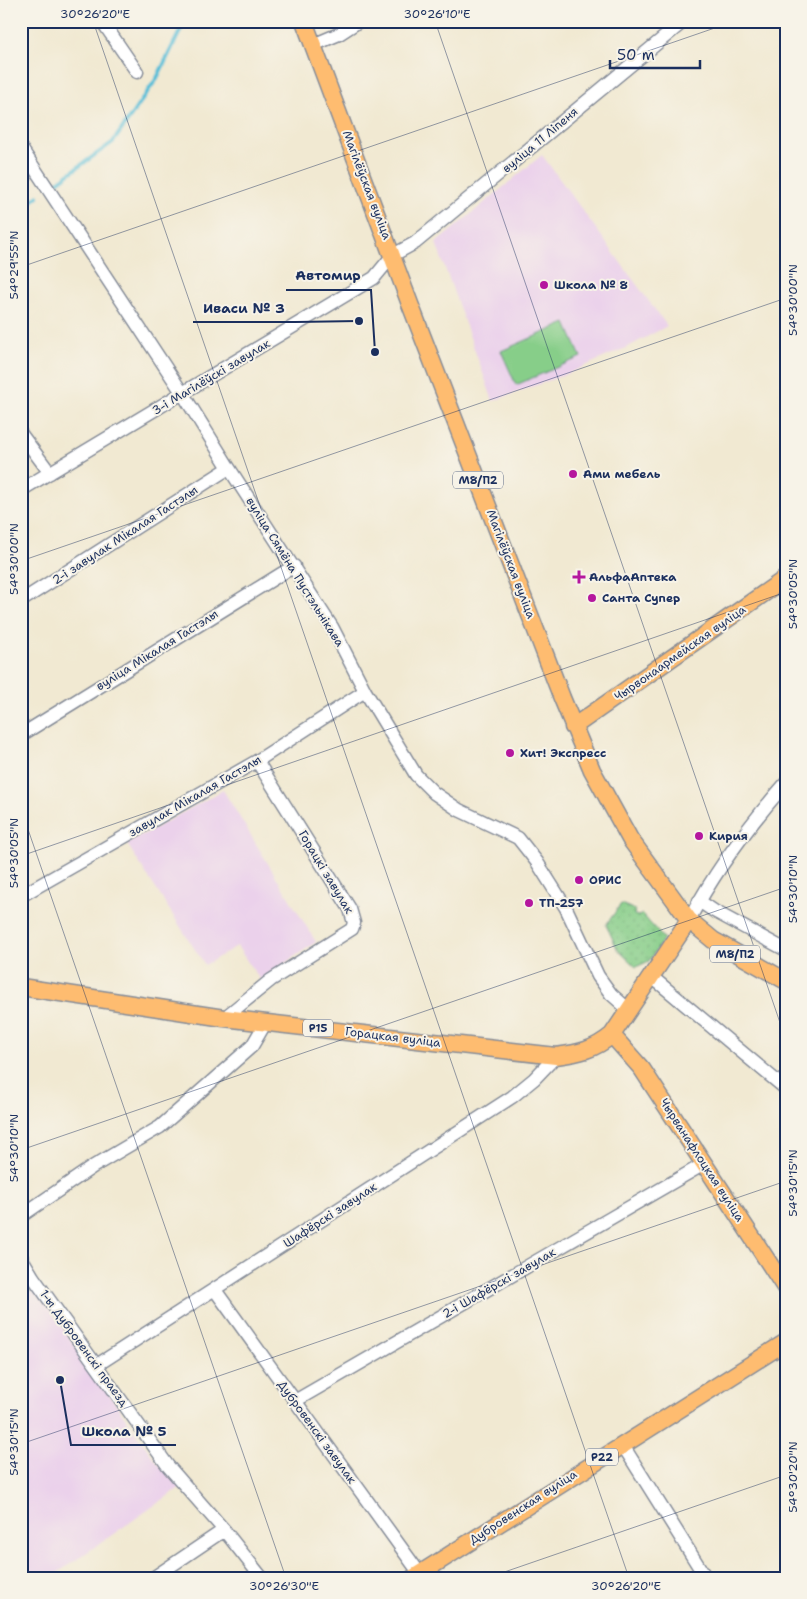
<svg xmlns="http://www.w3.org/2000/svg" width="807" height="1599" viewBox="0 0 807 1599" font-family="'Shantell Sans',sans-serif">
<style>
.built{fill:#ebd1eb}
.grass{fill:url(#grass-dots);stroke:#517e74}
.pitch{fill:#87ce89;stroke:#517e74}
.lines{fill:none;stroke-linecap:round;stroke-linejoin:round}
.stream{stroke:#5abfd8;stroke-width:4}
.minor-casing{stroke:#868c98;stroke-width:15}
.major-casing{stroke:#868c98;stroke-width:19}
.minor{stroke:#fff;stroke-width:12}
.major{stroke:#febc70;stroke-width:16}
.ticks{fill:none;stroke:#1b2f5e;stroke-width:1;stroke-opacity:0.45}
.poi-dot{fill:#b5179e;stroke:#f7f3e8;stroke-width:2}
.labels{text-anchor:middle;stroke-width:4;stroke-linejoin:round;paint-order:stroke}
.shield{fill:#f7f3e8;stroke:#5d6a87;stroke-width:1}
.shield-label{font-size:11px;font-weight:bold;fill:#1b2f5e}
.street-label{font-size:12px;fill:#1b2f5e;stroke:#f7f3e8}
.poi-label{font-size:12px;font-weight:bold;fill:#1b2f5e;stroke:#f7f3e8;text-anchor:start}
.leader{fill:none;stroke:#1b2f5e;stroke-width:2}
.callout-dot{fill:#1b2f5e;stroke:#f7f3e8;stroke-width:2}
.callout-label{font-size:14px;text-anchor:middle;font-weight:bold;fill:#1b2f5e;stroke:#f7f3e8;stroke-width:4;stroke-linejoin:round;paint-order:stroke}
.neatline{fill:none;stroke:#1b2f5e;stroke-width:2}
.ticks-label{font-size:12px;text-anchor:middle;fill:#1b2f5e}
</style>
<defs>
<pattern id="grass-dots" width="8" height="8" patternUnits="userSpaceOnUse" patternTransform="scale(1.25)"><rect width="8" height="8" fill="#87ce89"/><path d="M2 2h.1M6 6h.1" fill="none" stroke="#74b179" stroke-width="1.8" stroke-linecap="round"/></pattern>
</defs>
<rect width="100%" height="100%" fill="#f7f3e8"/>
<filter id="ink" filterUnits="userSpaceOnUse"><feTurbulence type="fractalNoise" baseFrequency=".02" numOctaves="2"/><feDisplacementMap in="SourceGraphic" scale="10" xChannelSelector="R" yChannelSelector="G"/><feConvolveMatrix kernelMatrix="1 2 1 2 8 2 1 2 1" color-interpolation-filters="sRGB"/></filter>
<filter id="wash" filterUnits="userSpaceOnUse"><feTurbulence type="fractalNoise" baseFrequency=".0096" numOctaves="4" result="noise"/><feDisplacementMap in="SourceGraphic" scale="20" xChannelSelector="R" yChannelSelector="G"/><feGaussianBlur stdDeviation="1.12" result="paint"/><feColorMatrix in="noise" values="0 0 0 0 0 0 0 0 0 0 0 0 0 0 0 0 0 1.4 0 .05"/><feComposite in="paint" operator="in"/></filter>
<g filter="url(#wash)">
<rect width="100%" height="100%" fill="#f1e9d2"/>
<path class="built" d="M 542,155 L 667,326 L 628,347 L 569,373 L 493,401 L 436,243 Z
M 223,790 L 316,942 L 260,980 L 237,946 L 205,965 L 127,844 Z
M 35,1289 L 157,1463 L 181,1487 L 50,1578 L 21,1578 L 21,1297 Z"/>
<path class="grass" d="M 621,904 L 635,910 L 634,915 L 639,916 L 642,914 L 664,939 L 649,961 L 636,967 L 618,950 L 606,925 Z
M 21,1268 L 35,1289 L 21,1297 Z"/>
<path class="pitch" d="M 566,323 L 581,357 L 516,385 L 501,351 Z"/>
<g class="lines">
<path class="stream" d="M 56,183 L 113,142 L 157,78 L 185,21
M 21,210 L 38,196"/>
</g>
</g>
<g filter="url(#ink)">
<g class="lines">
<g class="minor-casing">
<path id="minor" d="M 102,21 L 137,72
M 313,45 L 339,34 L 359,21
M 21,148 L 183,394 L 229,468 L 332,627 L 365,691 L 416,775 L 434,793 L 459,810 L 518,838 L 537,862 L 566,908 L 598,976 L 611,994 L 629,1010
M 21,434 L 50,473
M 21,490 L 374,278 L 393,255 L 415,243 L 684,21
M 21,601 L 229,468
M 21,735 L 294,566
M 21,894 L 26,893 L 257,761 L 365,691
M 699,901 L 714,911 L 786,950
M 689,920 C 715,871 749,825 786,783
M 652,977 L 786,1089
M 224,1018 L 271,980 L 352,929 L 354,923 L 350,909 L 257,761
M 21,1216 L 94,1166 L 160,1127 L 252,1046 L 266,1022
M 21,1257 L 33,1277 L 168,1466 L 224,1530 L 262,1578
M 215,1290 L 423,1578
M 97,1365 L 512,1097 L 534,1079 L 556,1056
M 295,1401 L 704,1164
M 622,1444 L 706,1578
M 153,1578 L 224,1530"/>
</g>
<g class="major-casing">
<path id="major" d="M 304,21 L 410,304 L 562,698 L 592,770 L 630,839 L 689,920 L 713,940 L 786,981
M 573,727 L 786,578
M 21,987 L 224,1018 L 556,1056 C 579,1053 594,1050 612,1035 L 689,920
M 612,1035 L 642,1069 L 786,1289
M 413,1578 L 786,1342"/>
</g>
<use href="#minor" class="minor"/>
<use href="#major" class="major"/>
</g>
</g>
<path class="ticks" d="M 93,21 L 629,1578M 435,21 L 786,1040M 778,21 L 786,45M 21,267 L 735,21M 21,561 L 786,298M 21,809 L 286,1578M 21,856 L 786,592M 21,1150 L 786,887M 21,1444 L 786,1181M 487,1578 L 786,1475"/>
<g class="poi-dot">
<circle cx="544" cy="285" r="5"/>
<circle cx="573" cy="474" r="5"/>
<path d="M576.5 569.5h5v5h5v5h-5v5h-5v-5h-5v-5h5z"/>
<circle cx="592" cy="598" r="5"/>
<circle cx="510" cy="753" r="5"/>
<circle cx="699" cy="836" r="5"/>
<circle cx="579" cy="880" r="5"/>
<circle cx="529" cy="903" r="5"/>
</g>
<g class="labels">
<g class="shield">
<rect x="453" y="471.5" width="50" height="17" rx="4"/>
<rect x="710" y="945.5" width="50" height="17" rx="4"/>
<rect x="303" y="1019.5" width="30" height="17" rx="4"/>
<rect x="586" y="1448.5" width="32" height="17" rx="4"/>
</g>
<g class="shield-label">
<text x="478" y="484">М8/П2</text>
<text x="735" y="958">М8/П2</text>
<text x="318" y="1032">Р15</text>
<text x="602" y="1461">Р22</text>
</g>
<g class="street-label">
<text transform="translate(540 140) rotate(-40)" y="4">вуліца 11 Ліпеня</text>
<text transform="translate(367 185) rotate(69)" y="4">Магілёўская вуліца</text>
<text transform="translate(211 377) rotate(-31)" y="4">3-і Магілёўскі завулак</text>
<text transform="translate(125 535) rotate(-33)" y="4">2-і завулак Мікалая Гастэлы</text>
<text transform="translate(511 564) rotate(69)" y="4">Магілёўская вуліца</text>
<text transform="translate(295 572) rotate(58)" y="4">вуліца Сямёна Пустэльнікава</text>
<text transform="translate(157 650) rotate(-32)" y="4">вуліца Мікалая Гастэлы</text>
<text transform="translate(680 653) rotate(-35)" y="4">Чырвонаармейская вуліца</text>
<text transform="translate(195 796) rotate(-30)" y="4">завулак Мікалая Гастэлы</text>
<text transform="translate(326 872) rotate(59)" y="4">Горацкі завулак</text>
<text transform="translate(393 1037) rotate(7)" y="4">Горацкая вуліца</text>
<text transform="translate(702 1160) rotate(57)" y="4">Чырванафлоцкая вуліца</text>
<text transform="translate(330 1215) rotate(-33)" y="4">Шафёрскі завулак</text>
<text transform="translate(499 1283) rotate(-30)" y="4">2-і Шафёрскі завулак</text>
<text transform="translate(84 1348) rotate(54)" y="4">1-ы Дубровенскі праезд</text>
<text transform="translate(317 1432) rotate(54)" y="4">Дубровенскі завулак</text>
<text transform="translate(523 1507) rotate(-33)" y="4">Дубровенская вуліца</text>
</g>
<g class="poi-label">
<text x="554" y="289">Школа № 8</text>
<text x="583" y="478">Ами мебель</text>
<text x="589" y="581">АльфаАптека</text>
<text x="602" y="602">Санта Супер</text>
<text x="520" y="757">Хит! Экспресс</text>
<text x="709" y="840">Кирия</text>
<text x="589" y="884">ОРИС</text>
<text x="539" y="907">ТП-257</text>
</g>
</g>
<path class="leader" d="M375 352L371 290H286M359 321L295 322H193M60 1380L71 1445H176"/>
<g class="callout-dot">
<circle cx="375" cy="352" r="5"/>
<circle cx="359" cy="321" r="5"/>
<circle cx="60" cy="1380" r="5"/>
</g>
<g class="callout-label">
<text x="328" y="280">Автомир</text>
<text x="244" y="313">Иваси № 3</text>
<text x="124" y="1436">Школа № 5</text>
</g>
<rect width="807" height="1599" fill="none" stroke="#f7f3e8" stroke-width="55"/>
<path d="M610 60v8h90v-8" fill="none" stroke="#1b2f5e" stroke-width="2.5"/>
<text x="617" y="60" font-size="15" fill="#1b2f5e" stroke="#f7f3e8" stroke-width="4" paint-order="stroke">50 m</text>
<rect x="28" y="28" width="752" height="1544" class="neatline"/>
<g class="ticks-label">
<text x="95" y="18">30°26'20"E</text>
<text x="437" y="18">30°26'10"E</text>
<text transform="translate(14 265) rotate(-90)" y="4">54°29'55"N</text>
<text transform="translate(793 300) rotate(-90)" y="4">54°30'00"N</text>
<text transform="translate(14 559) rotate(-90)" y="4">54°30'00"N</text>
<text transform="translate(793 594) rotate(-90)" y="4">54°30'05"N</text>
<text transform="translate(14 853) rotate(-90)" y="4">54°30'05"N</text>
<text transform="translate(793 889) rotate(-90)" y="4">54°30'10"N</text>
<text transform="translate(14 1148) rotate(-90)" y="4">54°30'10"N</text>
<text transform="translate(793 1183) rotate(-90)" y="4">54°30'15"N</text>
<text transform="translate(14 1442) rotate(-90)" y="4">54°30'15"N</text>
<text transform="translate(793 1477) rotate(-90)" y="4">54°30'20"N</text>
<text x="284" y="1590">30°26'30"E</text>
<text x="626" y="1590">30°26'20"E</text>
</g>
</svg>
